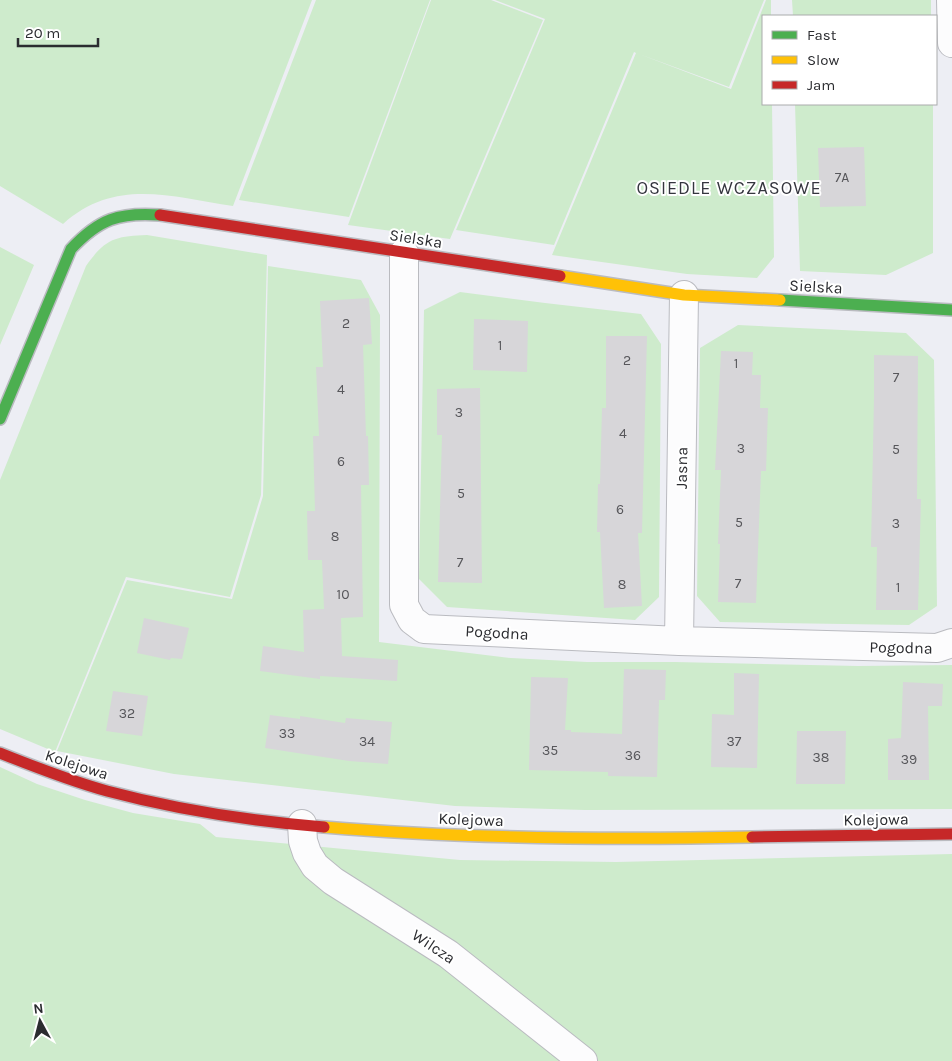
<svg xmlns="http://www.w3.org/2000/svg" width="952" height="1061" viewBox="0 0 952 1061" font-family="Karla,sans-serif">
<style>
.green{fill:#ceebcc}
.building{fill:#d7d6d9}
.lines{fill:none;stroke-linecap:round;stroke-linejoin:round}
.street-casing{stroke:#babbc0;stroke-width:30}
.fast-casing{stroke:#babbc0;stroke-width:14}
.slow-casing{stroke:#babbc0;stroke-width:14}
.jam-casing{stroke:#babbc0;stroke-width:14}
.street{stroke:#fcfcfd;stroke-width:28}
.fast{stroke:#4caf50;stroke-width:11}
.slow{stroke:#ffc107;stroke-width:11}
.jam{stroke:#c62828;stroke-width:11}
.labels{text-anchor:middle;stroke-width:4;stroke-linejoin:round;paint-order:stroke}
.number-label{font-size:14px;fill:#57575b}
.street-label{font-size:16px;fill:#2b2c30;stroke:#fff}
.neighbourhood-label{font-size:18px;letter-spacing:1px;fill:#34353e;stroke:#fff}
</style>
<rect width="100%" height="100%" fill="#edeef4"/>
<path class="green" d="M 0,0 L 312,0 L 233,206 C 172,197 115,177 63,224 L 0,186 Z
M 316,0 L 430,0 L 349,217 L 239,200 Z
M 431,0 L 491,0 L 543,20 L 450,239 L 348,225 Z
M 495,0 L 764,0 L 729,87 L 639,54 L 731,89 L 766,0 L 771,0 L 771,16 L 763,16 L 763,104 L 772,104 L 774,257 L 757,278 L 687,274 L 552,255 L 636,53 L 634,52 L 554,245 L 456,230 L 545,19 Z
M 792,0 L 931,0 L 931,16 L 793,16 Z
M 795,104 L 933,104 L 933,253 L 886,275 L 800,271 Z
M 147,235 L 267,255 L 261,495 L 230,597 L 126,577 L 55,752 L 0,729 L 0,480 L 86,266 C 105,239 115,236 147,235 Z
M 0,247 L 34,265 L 0,345 Z
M 268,266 L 361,280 L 380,315 L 379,642 L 511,658 L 587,662 L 675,662 L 858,666 L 952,665 L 952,809 L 585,810 L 455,806 L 174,774 L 57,751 L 127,580 L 232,599 L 263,496 Z
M 460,292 L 545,303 L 641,314 L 661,344 L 659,597 L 635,620 L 447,607 L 419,579 L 424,310 Z
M 738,325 L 906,333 L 934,360 L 937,606 L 909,625 L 720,622 L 697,596 L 700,348 Z
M 0,767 L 37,784 L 85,800 L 133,813 L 200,824 L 216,837 L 460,860 L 616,862 L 952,854 L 952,1061 L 0,1061 Z"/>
<path class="building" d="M 864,147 L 866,206 L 820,207 L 818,148 Z
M 369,298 L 372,344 L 363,345 L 366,436 L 368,436 L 369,485 L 361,485 L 363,617 L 341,618 L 342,656 L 398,660 L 397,681 L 320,676 L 320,679 L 260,671 L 263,646 L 304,652 L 303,610 L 324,609 L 322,560 L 308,560 L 307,511 L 315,511 L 313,436 L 319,436 L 316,367 L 323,367 L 320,301 Z
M 474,319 L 528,321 L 527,372 L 473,370 Z
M 606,336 L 647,336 L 642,533 L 638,533 L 642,606 L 604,608 L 600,532 L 597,532 L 598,484 L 600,484 L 602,408 L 606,408 Z
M 721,351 L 753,352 L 752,375 L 761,375 L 760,408 L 768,408 L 766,471 L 761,471 L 756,603 L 718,602 L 720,544 L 718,544 L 721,470 L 715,470 Z
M 874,355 L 918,356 L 917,499 L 921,499 L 918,610 L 876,610 L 877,547 L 871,547 L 874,398 Z
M 480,388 L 482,583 L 438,582 L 442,435 L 437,435 L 437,389 Z
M 144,618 L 189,628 L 182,659 L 171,658 L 170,660 L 137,653 Z
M 624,669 L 666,670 L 665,700 L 659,700 L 657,777 L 608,776 L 608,772 L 529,770 L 531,677 L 568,678 L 565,730 L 571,730 L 571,732 L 622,734 Z
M 734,673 L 759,674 L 757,768 L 711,767 L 712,714 L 734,715 Z
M 903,682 L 943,684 L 942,706 L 928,706 L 929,780 L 888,780 L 888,739 L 901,738 Z
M 113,691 L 148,696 L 142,736 L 106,731 Z
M 270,715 L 300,719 L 300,716 L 345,723 L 346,718 L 392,722 L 388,764 L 349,761 L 265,748 Z
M 797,731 L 846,731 L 845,784 L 796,784 Z"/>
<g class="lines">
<g class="street-casing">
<path id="street" d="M 951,0 L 952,43
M 404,253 L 404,605 L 412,620 L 424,629 L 679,641 L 937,648 L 952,643
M 679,641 L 684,295
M 302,824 L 303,841 L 307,853 L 315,866 L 333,881 L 448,954 L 583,1061"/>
</g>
<g class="fast-casing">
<path id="fast" d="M 780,300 L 952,310
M 0,419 L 71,249 C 99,219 119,212 160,215"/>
</g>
<g class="slow-casing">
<path id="slow" d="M 560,276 L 684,295 L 780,300
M 324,827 C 466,839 609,840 752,837"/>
</g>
<g class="jam-casing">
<path id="jam" d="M 160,215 L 560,276
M 0,753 C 35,767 71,781 107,791 C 178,810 251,821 324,827
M 752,837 L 952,834"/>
</g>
<use href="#street" class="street"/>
<use href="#fast" class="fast"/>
<use href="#slow" class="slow"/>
<use href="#jam" class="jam"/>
</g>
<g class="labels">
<g class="number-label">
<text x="842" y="182">7A</text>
<text x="346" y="328">2</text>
<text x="500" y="350">1</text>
<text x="627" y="365">2</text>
<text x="736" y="368">1</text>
<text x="896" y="382">7</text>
<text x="341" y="394">4</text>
<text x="459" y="417">3</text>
<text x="623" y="438">4</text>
<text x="741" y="453">3</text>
<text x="896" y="454">5</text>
<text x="341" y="466">6</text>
<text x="461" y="498">5</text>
<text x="620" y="514">6</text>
<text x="739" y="527">5</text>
<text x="896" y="528">3</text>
<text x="335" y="541">8</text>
<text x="460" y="567">7</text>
<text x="738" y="588">7</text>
<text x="622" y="589">8</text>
<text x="898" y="592">1</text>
<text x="343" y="599">10</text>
<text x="127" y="718">32</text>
<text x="287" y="738">33</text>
<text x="367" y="746">34</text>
<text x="734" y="746">37</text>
<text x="550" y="755">35</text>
<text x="633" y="760">36</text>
<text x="821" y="762">38</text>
<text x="909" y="764">39</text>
</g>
<g class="street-label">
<text transform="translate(416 238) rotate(9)" y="6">Sielska</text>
<text transform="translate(816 286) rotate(3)" y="6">Sielska</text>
<text transform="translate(681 468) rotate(-89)" y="6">Jasna</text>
<text transform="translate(497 632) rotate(3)" y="6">Pogodna</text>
<text transform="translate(901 647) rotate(1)" y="6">Pogodna</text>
<text transform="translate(77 764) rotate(18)" y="6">Kolejowa</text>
<text transform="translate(471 819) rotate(2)" y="6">Kolejowa</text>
<text transform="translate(876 819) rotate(-1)" y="6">Kolejowa</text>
<text transform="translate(434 946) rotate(34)" y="6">Wilcza</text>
</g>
<g class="neighbourhood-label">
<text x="729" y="194">OSIEDLE WCZASOWE</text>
</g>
</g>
<rect x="762" y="15" width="175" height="90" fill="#ffffff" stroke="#aaabac"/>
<rect x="772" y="31" width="25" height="8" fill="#4caf50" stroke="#aaabac"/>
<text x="807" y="40" font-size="15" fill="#2b2c30">Fast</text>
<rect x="772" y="56" width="25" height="8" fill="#ffc107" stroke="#aaabac"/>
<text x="807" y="65" font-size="15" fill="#2b2c30">Slow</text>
<rect x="772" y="81" width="25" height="8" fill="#c62828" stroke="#aaabac"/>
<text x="807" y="90" font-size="15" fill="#2b2c30">Jam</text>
<g transform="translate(40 1021) rotate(353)" stroke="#ffffff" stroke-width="4" paint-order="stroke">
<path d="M0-4L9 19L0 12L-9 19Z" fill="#2b2c30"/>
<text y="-8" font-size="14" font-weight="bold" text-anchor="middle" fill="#2b2c30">N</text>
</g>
<path d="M18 38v8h80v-8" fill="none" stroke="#2b2c30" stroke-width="2.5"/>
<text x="25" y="38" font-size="15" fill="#2b2c30" stroke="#ffffff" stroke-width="4" paint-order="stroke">20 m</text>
</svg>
